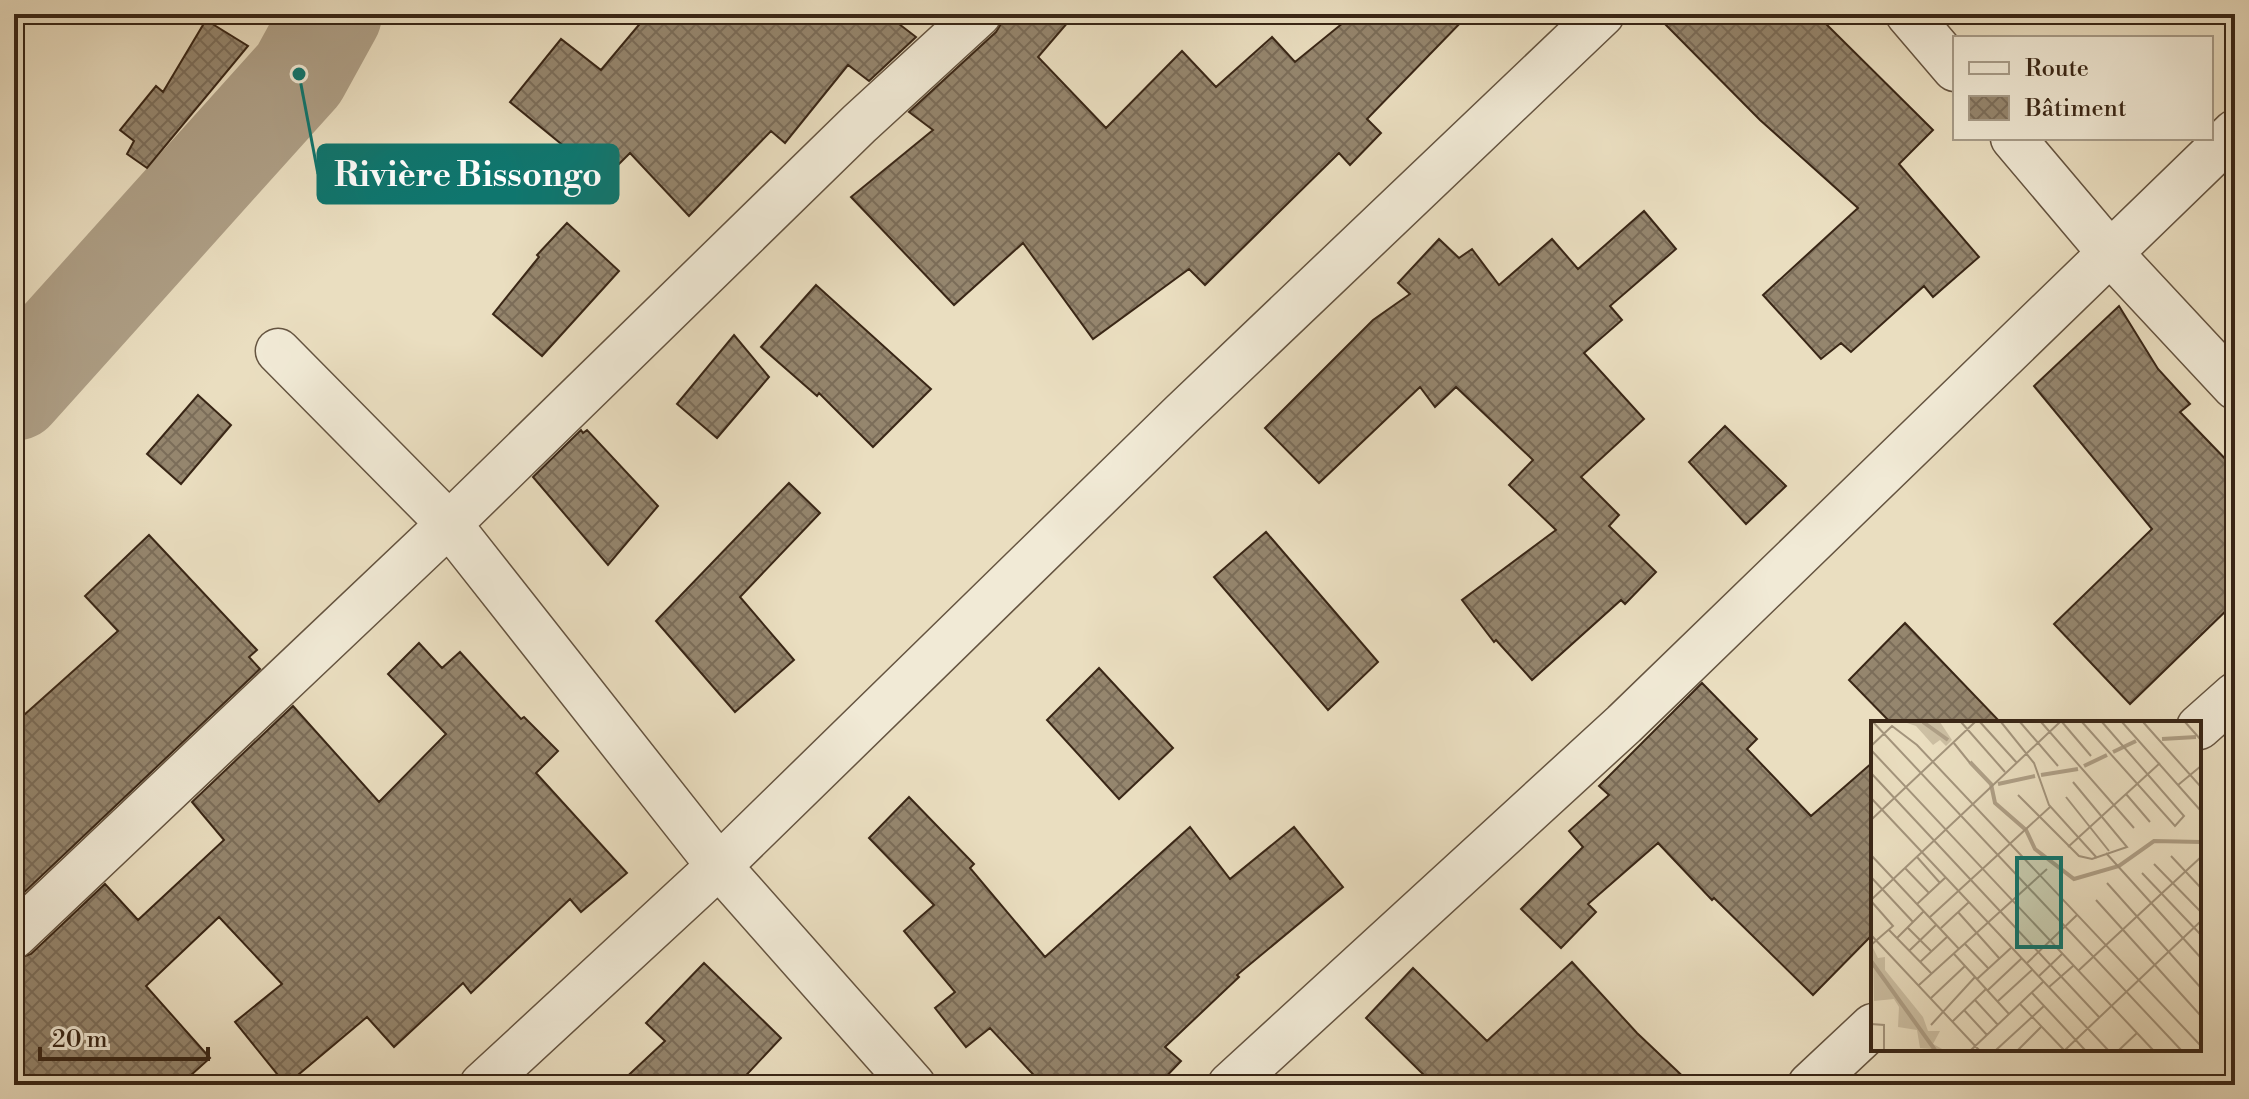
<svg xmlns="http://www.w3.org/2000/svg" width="2249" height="1099" viewBox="0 0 2249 1099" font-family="'Libre Bodoni',serif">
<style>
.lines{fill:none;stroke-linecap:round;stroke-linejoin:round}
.river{stroke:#ae9f86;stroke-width:100}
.building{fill:url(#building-cross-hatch);stroke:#392616;stroke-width:2}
.street-casing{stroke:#655440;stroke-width:47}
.street{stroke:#f1ead6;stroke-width:44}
.inset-river{fill:none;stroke:#ae9f86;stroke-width:4}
.inset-road{fill:none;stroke:#a3947c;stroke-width:2}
.view{fill:#0f766e;fill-opacity:0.15;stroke:#0f766e;stroke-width:4}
.inset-edge{fill:none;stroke:#392616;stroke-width:4}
.leader{fill:none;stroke:#0f766e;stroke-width:3}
.callout-dot{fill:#0f766e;stroke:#f1ead6;stroke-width:3}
.callout{fill:#0f766e;stroke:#0f766e;stroke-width:3}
.callout-label{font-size:34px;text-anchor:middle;font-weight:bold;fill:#fff}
</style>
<defs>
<pattern id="building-cross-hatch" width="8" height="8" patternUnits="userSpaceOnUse" patternTransform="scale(2)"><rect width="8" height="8" fill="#95866e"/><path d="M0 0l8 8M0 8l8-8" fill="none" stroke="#7b6d59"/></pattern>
</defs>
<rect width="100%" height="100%" fill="#eadec0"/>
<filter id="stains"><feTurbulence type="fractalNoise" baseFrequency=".0025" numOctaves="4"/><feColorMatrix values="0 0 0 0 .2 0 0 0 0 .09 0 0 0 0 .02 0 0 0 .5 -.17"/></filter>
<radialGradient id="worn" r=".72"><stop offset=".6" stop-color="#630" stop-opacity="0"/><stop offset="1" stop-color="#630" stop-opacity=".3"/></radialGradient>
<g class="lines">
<path class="river" d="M 14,391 L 299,74 L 332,14"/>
</g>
<path class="building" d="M 648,14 L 886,14 L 916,37 L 869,81 L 848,65 L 785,143 L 771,131 L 689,216 L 630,153 L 604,179 L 510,102 L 561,39 L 601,70 Z
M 1007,14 L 1075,14 L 1038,57 L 1106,128 L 1182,51 L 1216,87 L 1272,37 L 1295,62 L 1354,14 L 1469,14 L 1367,119 L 1381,133 L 1350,165 L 1339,153 L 1205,285 L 1189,269 L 1093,339 L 1023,243 L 954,305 L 851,197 L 933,130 L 909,112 L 996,32 Z
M 1655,14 L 1816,14 L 1933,130 L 1899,164 L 1979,257 L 1933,297 L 1924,286 L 1851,352 L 1841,343 L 1821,359 L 1763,295 L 1858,208 L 1760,120 Z
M 206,20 L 248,46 L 147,168 L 127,154 L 134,141 L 120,130 L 156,86 L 163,92 Z
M 1644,211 L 1676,249 L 1610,306 L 1622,320 L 1584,353 L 1644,419 L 1581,477 L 1619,515 L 1609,526 L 1656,572 L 1625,604 L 1621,600 L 1532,680 L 1496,640 L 1494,642 L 1462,600 L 1556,530 L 1509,485 L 1533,460 L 1456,387 L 1435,407 L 1420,387 L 1319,483 L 1265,428 L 1373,320 L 1410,294 L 1398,283 L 1439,239 L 1459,258 L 1472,249 L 1499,285 L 1552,239 L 1578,269 Z
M 567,223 L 619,271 L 542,356 L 493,314 L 539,257 L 537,255 Z
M 816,285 L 931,389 L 873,447 L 819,393 L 817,396 L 761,347 Z
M 2119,306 L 2158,369 L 2190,404 L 2180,412 L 2235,469 L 2235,602 L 2130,704 L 2054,624 L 2152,529 L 2034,386 Z
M 734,335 L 769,377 L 717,438 L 677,404 Z
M 198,395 L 231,425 L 181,484 L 147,454 Z
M 1725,426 L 1786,486 L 1746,524 L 1689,462 Z
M 581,430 L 583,433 L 587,430 L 658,506 L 608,565 L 533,477 Z
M 789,483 L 820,513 L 740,597 L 794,660 L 735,712 L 656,621 Z
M 1266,532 L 1378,662 L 1328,710 L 1214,577 Z
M 149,535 L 257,650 L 249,657 L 260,669 L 14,902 L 14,724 L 118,631 L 85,596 Z
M 1905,623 L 2001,723 L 1891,723 L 1849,680 Z
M 419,643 L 442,668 L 460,652 L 521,719 L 524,717 L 558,751 L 536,773 L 627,873 L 581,912 L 570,899 L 471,993 L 463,983 L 394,1047 L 367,1017 L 286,1085 L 235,1022 L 282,984 L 219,917 L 146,986 L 210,1058 L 180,1085 L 14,1085 L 14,960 L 31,954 L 105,884 L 138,920 L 224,840 L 192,802 L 293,706 L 379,802 L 446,734 L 388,674 Z
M 1099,668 L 1173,748 L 1119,799 L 1047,720 Z
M 1702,683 L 1757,739 L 1747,749 L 1811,816 L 1873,762 L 1873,934 L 1813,995 L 1714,898 L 1712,900 L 1658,843 L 1588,904 L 1596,912 L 1561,948 L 1521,909 L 1583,847 L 1569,831 L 1609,795 L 1599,786 Z
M 909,797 L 974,864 L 970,868 L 1045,957 L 1190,827 L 1230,879 L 1294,827 L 1343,887 L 1237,975 L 1239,977 L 1165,1047 L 1181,1061 L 1158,1085 L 1043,1085 L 990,1028 L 966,1047 L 935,1008 L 955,992 L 904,931 L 934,905 L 869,838 Z
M 1572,962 L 1637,1033 L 1692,1085 L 1434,1085 L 1366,1018 L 1413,968 L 1487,1041 Z
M 704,963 L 781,1038 L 737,1085 L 618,1085 L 665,1041 L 646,1023 Z"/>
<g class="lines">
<g class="street-casing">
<path id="street" d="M 1908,14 L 1955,69
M 2013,138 L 2111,254 L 2235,387
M 278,351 L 449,524 L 719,866 L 913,1085
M 2199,727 L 2235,695
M 14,936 L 449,524 L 859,124 L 979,14
M 482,1085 L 719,866 L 1181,415 L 1602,14
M 1230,1085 L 1624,724 L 2235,132
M 1810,1085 L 1873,1026"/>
</g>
<use href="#street" class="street"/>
</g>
<g transform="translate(1871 721)">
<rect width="330" height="330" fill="#eadec0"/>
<path d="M 2,227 L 7,237 L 14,236 L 14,249 L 52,296 L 57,310 L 69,310 L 62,323 L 73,329 L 49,327 L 46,309 L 27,306 L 28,286 L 23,278 L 3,280 Z" fill="#ccbfa3"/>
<path d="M 33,1 L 69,1 L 81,19 L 75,25 L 69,19 L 62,24 L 45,5 Z" fill="#ccbfa3"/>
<path class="inset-river" d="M 52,1 L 77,19M 291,18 L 325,16M 242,31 L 265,20M 99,41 L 120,63 L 124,82 L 155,109 L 164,128 L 203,158 L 248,145 L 283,120 L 330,121M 213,45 L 236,34M 170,54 L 207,48M 127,63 L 164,55M 0,240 L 64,329"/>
<path class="inset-road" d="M 2,1 L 310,329M 90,1 L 134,51M 109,1 L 146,42M 130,1 L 163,42 L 178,84 L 226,137M 149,1 L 187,45M 170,1 L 263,107M 191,1 L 220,35M 211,1 L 304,105 L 313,95 L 231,1M 251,1 L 330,90M 272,1 L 330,66M 314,1 L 330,19M 82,21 L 99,42M 0,25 L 21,5 L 46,24 L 330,325M 0,29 L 282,329M 0,52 L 228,296M 307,64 L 330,45M 255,73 L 279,101M 147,74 L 208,135 L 221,138 L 256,126 L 202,61M 195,76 L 238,130M 0,77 L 237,329M 0,99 L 104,1M 197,126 L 289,42M 235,132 L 330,237M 0,134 L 88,228M 300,135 L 330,167M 46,136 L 69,162M 283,143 L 330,191M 34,147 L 58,172M 271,152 L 330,214M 0,156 L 42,201M 236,162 L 330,267M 0,179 L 189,1M 225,179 L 330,295M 0,180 L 22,205 L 0,224M 46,183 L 75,156M 87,191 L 128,237M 59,196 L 179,86M 37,207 L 60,230M 70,207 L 98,181M 18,209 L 61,253M 0,214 L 108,329M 26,217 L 53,190M 94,223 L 117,247M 38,230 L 66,203M 83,233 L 138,293M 49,241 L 77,215M 156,242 L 206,194M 207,250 L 330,136M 168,255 L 191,233M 106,258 L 141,226M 48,264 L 176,148M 178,266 L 202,245M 117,269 L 151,237M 161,272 L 214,329M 60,277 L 94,245M 104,279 L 127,304M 127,280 L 162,248M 149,283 L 193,329M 93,289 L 116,314M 82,300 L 115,268M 0,303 L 13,304 L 13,329M 60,304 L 104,256M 100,329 L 173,260M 125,329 L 173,285M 147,329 L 170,306M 194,329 L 330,200M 248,329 L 266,312"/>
<path class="view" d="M 146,137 L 190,137 L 190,226 L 146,226 Z"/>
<rect width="330" height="330" class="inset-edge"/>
</g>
<path class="leader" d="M299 74L318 174"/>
<circle class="callout-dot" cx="299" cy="74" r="8"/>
<rect class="callout" x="318" y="145" width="300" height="58" rx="8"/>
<g class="callout-label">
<text x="468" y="186">Rivière Bissongo</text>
</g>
<rect width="2249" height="1099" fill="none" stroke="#eadec0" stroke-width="48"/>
<rect x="16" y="16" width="2217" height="1067" fill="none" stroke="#392616" stroke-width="4"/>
<rect x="24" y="24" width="2201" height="1051" fill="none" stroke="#392616" stroke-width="2"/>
<rect x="1953" y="36" width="260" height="104" fill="#f1ead6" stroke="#a79c89" stroke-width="2"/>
<rect x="1969" y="62" width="40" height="12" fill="#f1ead6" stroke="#a79c89" stroke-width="2"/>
<text x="2025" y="76" font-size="24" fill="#392616">Route</text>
<rect x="1969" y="96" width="40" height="24" fill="url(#building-cross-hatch)" stroke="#a79c89" stroke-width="2"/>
<text x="2025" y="116" font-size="24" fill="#392616">Bâtiment</text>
<path d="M40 1047v12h168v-12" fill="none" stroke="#392616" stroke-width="4"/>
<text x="52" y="1047" font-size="24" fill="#392616" stroke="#f1ead6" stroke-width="6" paint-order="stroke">20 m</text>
<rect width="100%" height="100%" filter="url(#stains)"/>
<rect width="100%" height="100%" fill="url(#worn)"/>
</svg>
